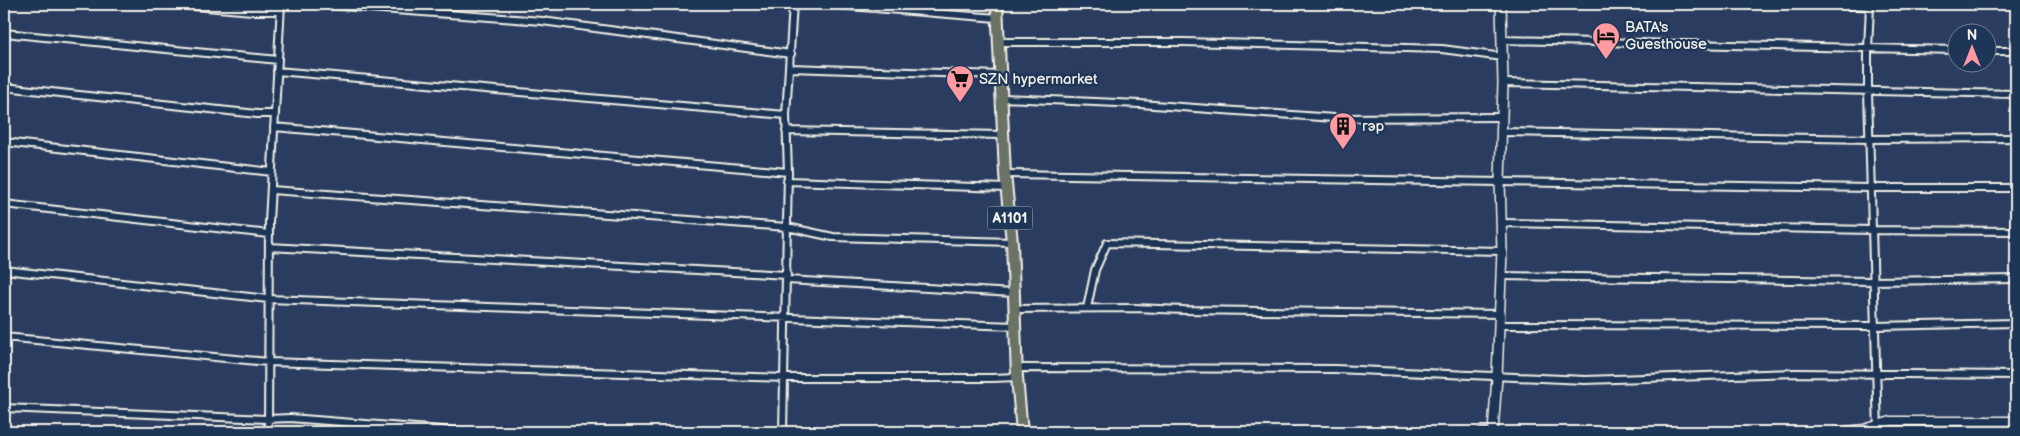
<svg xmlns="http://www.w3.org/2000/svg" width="2020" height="436" viewBox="0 0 2020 436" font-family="'Balsamiq Sans',sans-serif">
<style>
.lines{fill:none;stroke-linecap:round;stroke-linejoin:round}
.minor-casing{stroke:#f4f1e8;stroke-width:10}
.tertiary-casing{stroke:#f4f1e8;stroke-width:11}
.secondary-casing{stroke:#f4f1e8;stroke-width:12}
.primary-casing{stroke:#f4f1e8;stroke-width:14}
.minor{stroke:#1d3557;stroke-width:6}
.tertiary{stroke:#1d3557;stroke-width:8}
.secondary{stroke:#1d3557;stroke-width:9}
.primary{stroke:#6a7266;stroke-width:10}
.labels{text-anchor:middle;stroke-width:4.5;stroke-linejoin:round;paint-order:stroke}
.shield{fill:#1d3557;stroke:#b4b9bc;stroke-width:1}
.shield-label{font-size:14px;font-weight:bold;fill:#f4f1e8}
.poi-label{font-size:15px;fill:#f4f1e8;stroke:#1d3557;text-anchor:start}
</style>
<rect width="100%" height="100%" fill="#2a3d60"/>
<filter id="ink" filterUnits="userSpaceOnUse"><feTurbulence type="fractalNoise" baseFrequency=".02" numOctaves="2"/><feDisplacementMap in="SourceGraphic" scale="10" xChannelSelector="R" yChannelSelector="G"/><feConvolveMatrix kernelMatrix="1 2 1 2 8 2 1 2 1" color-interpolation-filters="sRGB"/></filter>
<g filter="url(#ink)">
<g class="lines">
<g class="minor-casing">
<path id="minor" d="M 172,4 L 252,11 L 280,11
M 314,4 L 542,21 L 791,54
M 825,4 L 997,18
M 1821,4 L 1870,6
M 1872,4 L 1870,6 L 1868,48 L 1868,92 L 1878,432
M 4,33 L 278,60
M 1502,40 L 1958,50
M 998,42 L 1184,42 L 1442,49 L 1503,57
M 1988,51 L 2016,51
M 790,68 L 1000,75
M 277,71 L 786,115
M 1503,83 L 2016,94
M 4,87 L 257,114 L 275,114
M 1002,98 L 1140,104 L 1334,118 L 1502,117
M 274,127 L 788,172
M 786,131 L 1003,135
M 1502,132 L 1870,139 L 2016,138
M 4,142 L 272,172
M 1005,174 L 1871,188 L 2016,188
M 787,181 L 1007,188
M 271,190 L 787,227 L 833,237 L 1012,242
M 4,204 L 269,234
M 1501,223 L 1872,230 L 2016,231
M 269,247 L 787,275
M 4,270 L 268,299 L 1015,326
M 1501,276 L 1873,281 L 2016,279
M 787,280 L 1014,293
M 1087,308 L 1095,270 L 1107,243 L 1502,251
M 1015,309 L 1135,308 L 1184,310 L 1500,314
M 1500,325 L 1875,326 L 2016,323
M 4,337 L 268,362 L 785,378 L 992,378 L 1017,377
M 1016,368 L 1335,369 L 1585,380 L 1796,373 L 2016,375
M 4,408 L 267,419 L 290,418 L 467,432
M 268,432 L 269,222 L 281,4
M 783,432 L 788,172 L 786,115 L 793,4
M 1481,432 L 1493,432"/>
</g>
<g class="tertiary-casing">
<path id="tertiary" d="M 1838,432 L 1864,429 L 1891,421 L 2016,421"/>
</g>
<g class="secondary-casing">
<path id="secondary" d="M 1493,432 L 1497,377 L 1502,251 L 1500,181 L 1503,83 L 1501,4"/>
</g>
<g class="primary-casing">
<path id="primary" d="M 997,4 L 1005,174 L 1012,242 L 1017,377 L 1022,432"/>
</g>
<use href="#minor" class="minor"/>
<use href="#tertiary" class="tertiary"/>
<use href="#secondary" class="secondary"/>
<use href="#primary" class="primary"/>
</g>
</g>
<defs>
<g id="hotel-pin" transform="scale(1.4375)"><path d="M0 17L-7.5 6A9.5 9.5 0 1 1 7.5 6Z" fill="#ff9aa2" stroke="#1d3557"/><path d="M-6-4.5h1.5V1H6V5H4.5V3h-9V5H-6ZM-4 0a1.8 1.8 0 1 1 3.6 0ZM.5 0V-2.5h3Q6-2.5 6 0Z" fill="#111"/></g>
<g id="supermarket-pin" transform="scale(1.4375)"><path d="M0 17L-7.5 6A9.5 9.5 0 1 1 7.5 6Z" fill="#ff9aa2" stroke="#1d3557"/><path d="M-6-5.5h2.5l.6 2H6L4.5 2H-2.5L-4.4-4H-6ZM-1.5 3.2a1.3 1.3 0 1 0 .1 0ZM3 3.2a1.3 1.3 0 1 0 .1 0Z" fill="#111"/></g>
<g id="building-pin" transform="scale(1.4375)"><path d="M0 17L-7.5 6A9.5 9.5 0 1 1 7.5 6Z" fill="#ff9aa2" stroke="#1d3557"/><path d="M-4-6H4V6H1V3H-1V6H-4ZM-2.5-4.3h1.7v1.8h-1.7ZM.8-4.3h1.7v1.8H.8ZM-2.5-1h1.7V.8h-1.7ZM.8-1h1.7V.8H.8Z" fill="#111"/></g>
</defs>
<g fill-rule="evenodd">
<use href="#hotel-pin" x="1606" y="36"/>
<use href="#supermarket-pin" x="960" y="79"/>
<use href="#building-pin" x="1343" y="126"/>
</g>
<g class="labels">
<rect class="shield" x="987.5" y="206.5" width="45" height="23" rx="4"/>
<g class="shield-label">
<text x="1010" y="223">A1101</text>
</g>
<g class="poi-label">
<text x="1625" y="32">BATA's<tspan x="1625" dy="17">Guesthouse</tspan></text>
<text x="979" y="84">SZN hypermarket</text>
<text x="1362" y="131">гэр</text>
</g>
</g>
<rect width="2020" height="436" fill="none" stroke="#1d3557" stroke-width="20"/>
<rect x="10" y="10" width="2000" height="416" fill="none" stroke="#f4f1e8" stroke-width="2" filter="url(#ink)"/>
<g transform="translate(1972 48)"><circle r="24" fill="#1d3557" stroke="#738091"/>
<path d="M0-4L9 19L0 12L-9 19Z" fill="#ff9aa2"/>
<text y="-8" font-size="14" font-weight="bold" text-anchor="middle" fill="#f4f1e8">N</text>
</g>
</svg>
